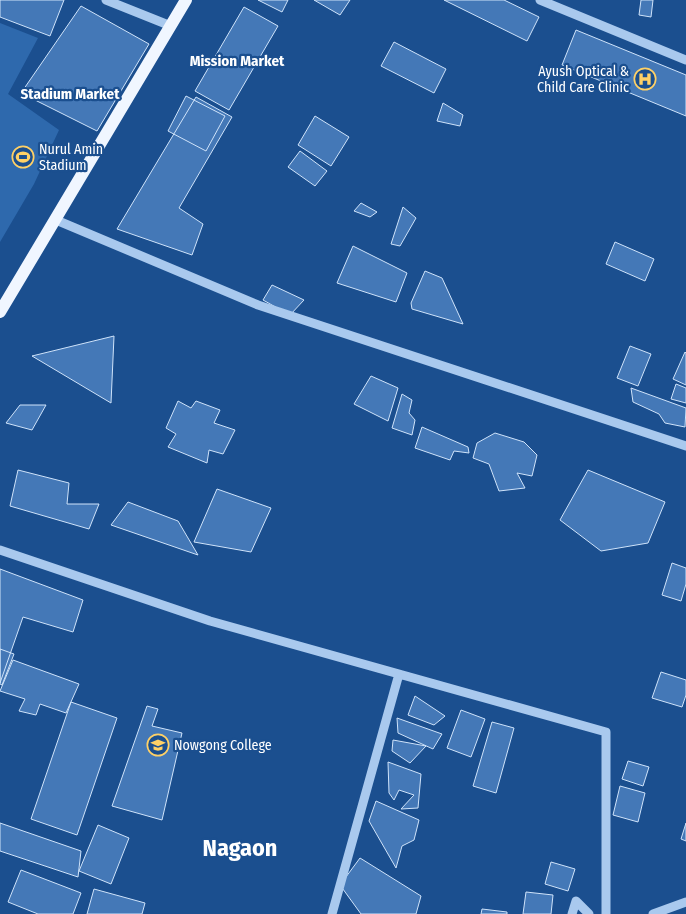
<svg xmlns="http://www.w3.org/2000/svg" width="686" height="914" viewBox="0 0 686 914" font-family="'Fira Sans Condensed',sans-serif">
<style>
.green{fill:#2e69ad}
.building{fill:#4478b7;stroke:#cfe3fa}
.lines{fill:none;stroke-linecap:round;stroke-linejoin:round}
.minor{stroke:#a9c9ee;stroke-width:9}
.major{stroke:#f0f6ff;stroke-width:12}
.labels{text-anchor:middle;stroke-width:4.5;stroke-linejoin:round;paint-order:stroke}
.poi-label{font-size:14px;fill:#fff;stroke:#1b4f8f;text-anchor:start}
.neighbourhood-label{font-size:15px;font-weight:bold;fill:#fff;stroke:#1b4f8f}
.town-label{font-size:24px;font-weight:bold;fill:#fff;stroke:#1b4f8f}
</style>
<rect width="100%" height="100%" fill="#1b4f8f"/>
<path class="green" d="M 0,23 L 38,38 L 8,94 L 59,130 L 34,184 L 0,242 Z"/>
<path class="building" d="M 0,0 L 64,0 L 50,36 L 0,17 Z
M 258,0 L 288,0 L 282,12 Z
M 314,0 L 350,0 L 340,15 Z
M 444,0 L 504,0 L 539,17 L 527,41 Z
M 641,0 L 653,0 L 651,17 L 639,15 Z
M 81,6 L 149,44 L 97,131 L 21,93 Z
M 244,7 L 278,26 L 229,110 L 195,91 Z
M 576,30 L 686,75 L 686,116 L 562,65 Z
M 394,42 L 446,69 L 434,93 L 381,66 Z
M 186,96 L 225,116 L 206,151 L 168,131 Z
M 196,97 L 232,117 L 179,208 L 203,224 L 192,255 L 117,229 Z
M 443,103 L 463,115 L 460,126 L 437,121 Z
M 315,116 L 349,137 L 331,166 L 298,145 Z
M 300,151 L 327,171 L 315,186 L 288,167 Z
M 361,203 L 377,212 L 370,217 L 354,211 Z
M 403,207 L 416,218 L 400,246 L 391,244 Z
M 615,242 L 654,259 L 645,281 L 606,264 Z
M 353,246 L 407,273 L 396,302 L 337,283 Z
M 425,271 L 442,278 L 463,324 L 412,309 L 411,303 Z
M 272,285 L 304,300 L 290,315 L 263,300 Z
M 114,336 L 111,403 L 32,356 Z
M 630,346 L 651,354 L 638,386 L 617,378 Z
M 685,352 L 686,353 L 686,385 L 673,379 Z
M 371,376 L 398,388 L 388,421 L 354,404 Z
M 676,384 L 686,388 L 686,403 L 671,399 Z
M 631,388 L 686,408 L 685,427 L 665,423 L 659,414 L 633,402 Z
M 402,394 L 412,400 L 409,413 L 415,420 L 412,435 L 392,428 Z
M 178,401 L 191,408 L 196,401 L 220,410 L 214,423 L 235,430 L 223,454 L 209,450 L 207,463 L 168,447 L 176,434 L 166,428 Z
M 20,405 L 46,405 L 32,430 L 6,423 Z
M 422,427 L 468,447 L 469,453 L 454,451 L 450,460 L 415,448 Z
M 495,433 L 524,442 L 537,455 L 532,476 L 517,473 L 525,488 L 499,491 L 489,464 L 473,458 L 477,443 Z
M 18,470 L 69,483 L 67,504 L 99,504 L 89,529 L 10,506 Z
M 588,470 L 665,502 L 648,543 L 601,551 L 560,520 Z
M 217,489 L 271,508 L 251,552 L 194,542 Z
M 128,502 L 178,521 L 198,555 L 111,525 Z
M 672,563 L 686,568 L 686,584 L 681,601 L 662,595 Z
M 0,569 L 83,600 L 73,632 L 23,617 L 0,683 Z
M 0,649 L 14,654 L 2,685 L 0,684 Z
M 13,660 L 79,684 L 66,713 L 40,704 L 36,715 L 19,711 L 25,699 L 0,691 Z
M 661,672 L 686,680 L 686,695 L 682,707 L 652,698 Z
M 415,696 L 445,716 L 434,725 L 408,715 Z
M 71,702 L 117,718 L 77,835 L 31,819 Z
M 147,706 L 158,709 L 152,726 L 182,733 L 162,820 L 112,806 Z
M 461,710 L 485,719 L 471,757 L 447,748 Z
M 397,718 L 442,734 L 433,749 L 398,733 Z
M 492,722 L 514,728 L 496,793 L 473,786 Z
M 393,740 L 426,746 L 410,763 L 392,751 Z
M 628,761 L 649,767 L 643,786 L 622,779 Z
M 388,762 L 421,774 L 418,808 L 401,809 L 414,795 L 399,790 L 394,800 L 389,793 Z
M 620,786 L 645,793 L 638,822 L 613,815 Z
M 376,801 L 419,820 L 414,840 L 402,846 L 396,868 L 369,821 Z
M 0,823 L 81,851 L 78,877 L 0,851 Z
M 686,823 L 686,841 L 681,839 Z
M 98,825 L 129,838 L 111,884 L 79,871 Z
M 360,858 L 421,896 L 416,914 L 361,914 L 340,885 Z
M 551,862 L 575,869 L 568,891 L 545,884 Z
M 21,870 L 81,893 L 73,914 L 38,914 L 8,902 Z
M 94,889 L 145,903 L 142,914 L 87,914 Z
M 526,892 L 553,895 L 551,914 L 523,914 Z
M 482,909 L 507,912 L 507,914 L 481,914 Z"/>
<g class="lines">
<path class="minor" d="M 106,0 L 171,26
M 540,0 L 686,60
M 56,220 L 258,305 L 686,446
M 0,550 L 210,621 L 606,732 L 606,914
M 332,914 L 399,674
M 572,914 L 576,901 L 589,914
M 653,914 L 686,902"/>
<path class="major" d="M 0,312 L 186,0"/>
</g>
<defs>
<g id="hospital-ring" transform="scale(1.125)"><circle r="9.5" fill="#1b4f8f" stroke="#ffd166" stroke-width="1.5"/><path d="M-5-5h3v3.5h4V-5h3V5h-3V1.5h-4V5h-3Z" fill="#ffd166"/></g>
<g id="stadium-ring" transform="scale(1.125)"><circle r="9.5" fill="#1b4f8f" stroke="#ffd166" stroke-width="1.5"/><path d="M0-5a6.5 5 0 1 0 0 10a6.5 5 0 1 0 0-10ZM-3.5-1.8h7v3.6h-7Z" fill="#ffd166"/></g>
<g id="university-ring" transform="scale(1.125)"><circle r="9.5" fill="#1b4f8f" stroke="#ffd166" stroke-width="1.5"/><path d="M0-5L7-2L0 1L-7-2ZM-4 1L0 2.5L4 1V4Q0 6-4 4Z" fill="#ffd166"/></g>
</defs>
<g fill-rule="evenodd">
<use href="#hospital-ring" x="645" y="79"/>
<use href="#stadium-ring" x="23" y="157"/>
<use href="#university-ring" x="158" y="745"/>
</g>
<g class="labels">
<g class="poi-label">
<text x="629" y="76" text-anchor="end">Ayush Optical &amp;<tspan x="629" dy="16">Child Care Clinic</tspan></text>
<text x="39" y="154">Nurul Amin<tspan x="39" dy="16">Stadium</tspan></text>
<text x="174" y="750">Nowgong College</text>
</g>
<g class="neighbourhood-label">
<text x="237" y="66">Mission Market</text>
<text x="70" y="99">Stadium Market</text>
</g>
<g class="town-label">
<text x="240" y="856">Nagaon</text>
</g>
</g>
</svg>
